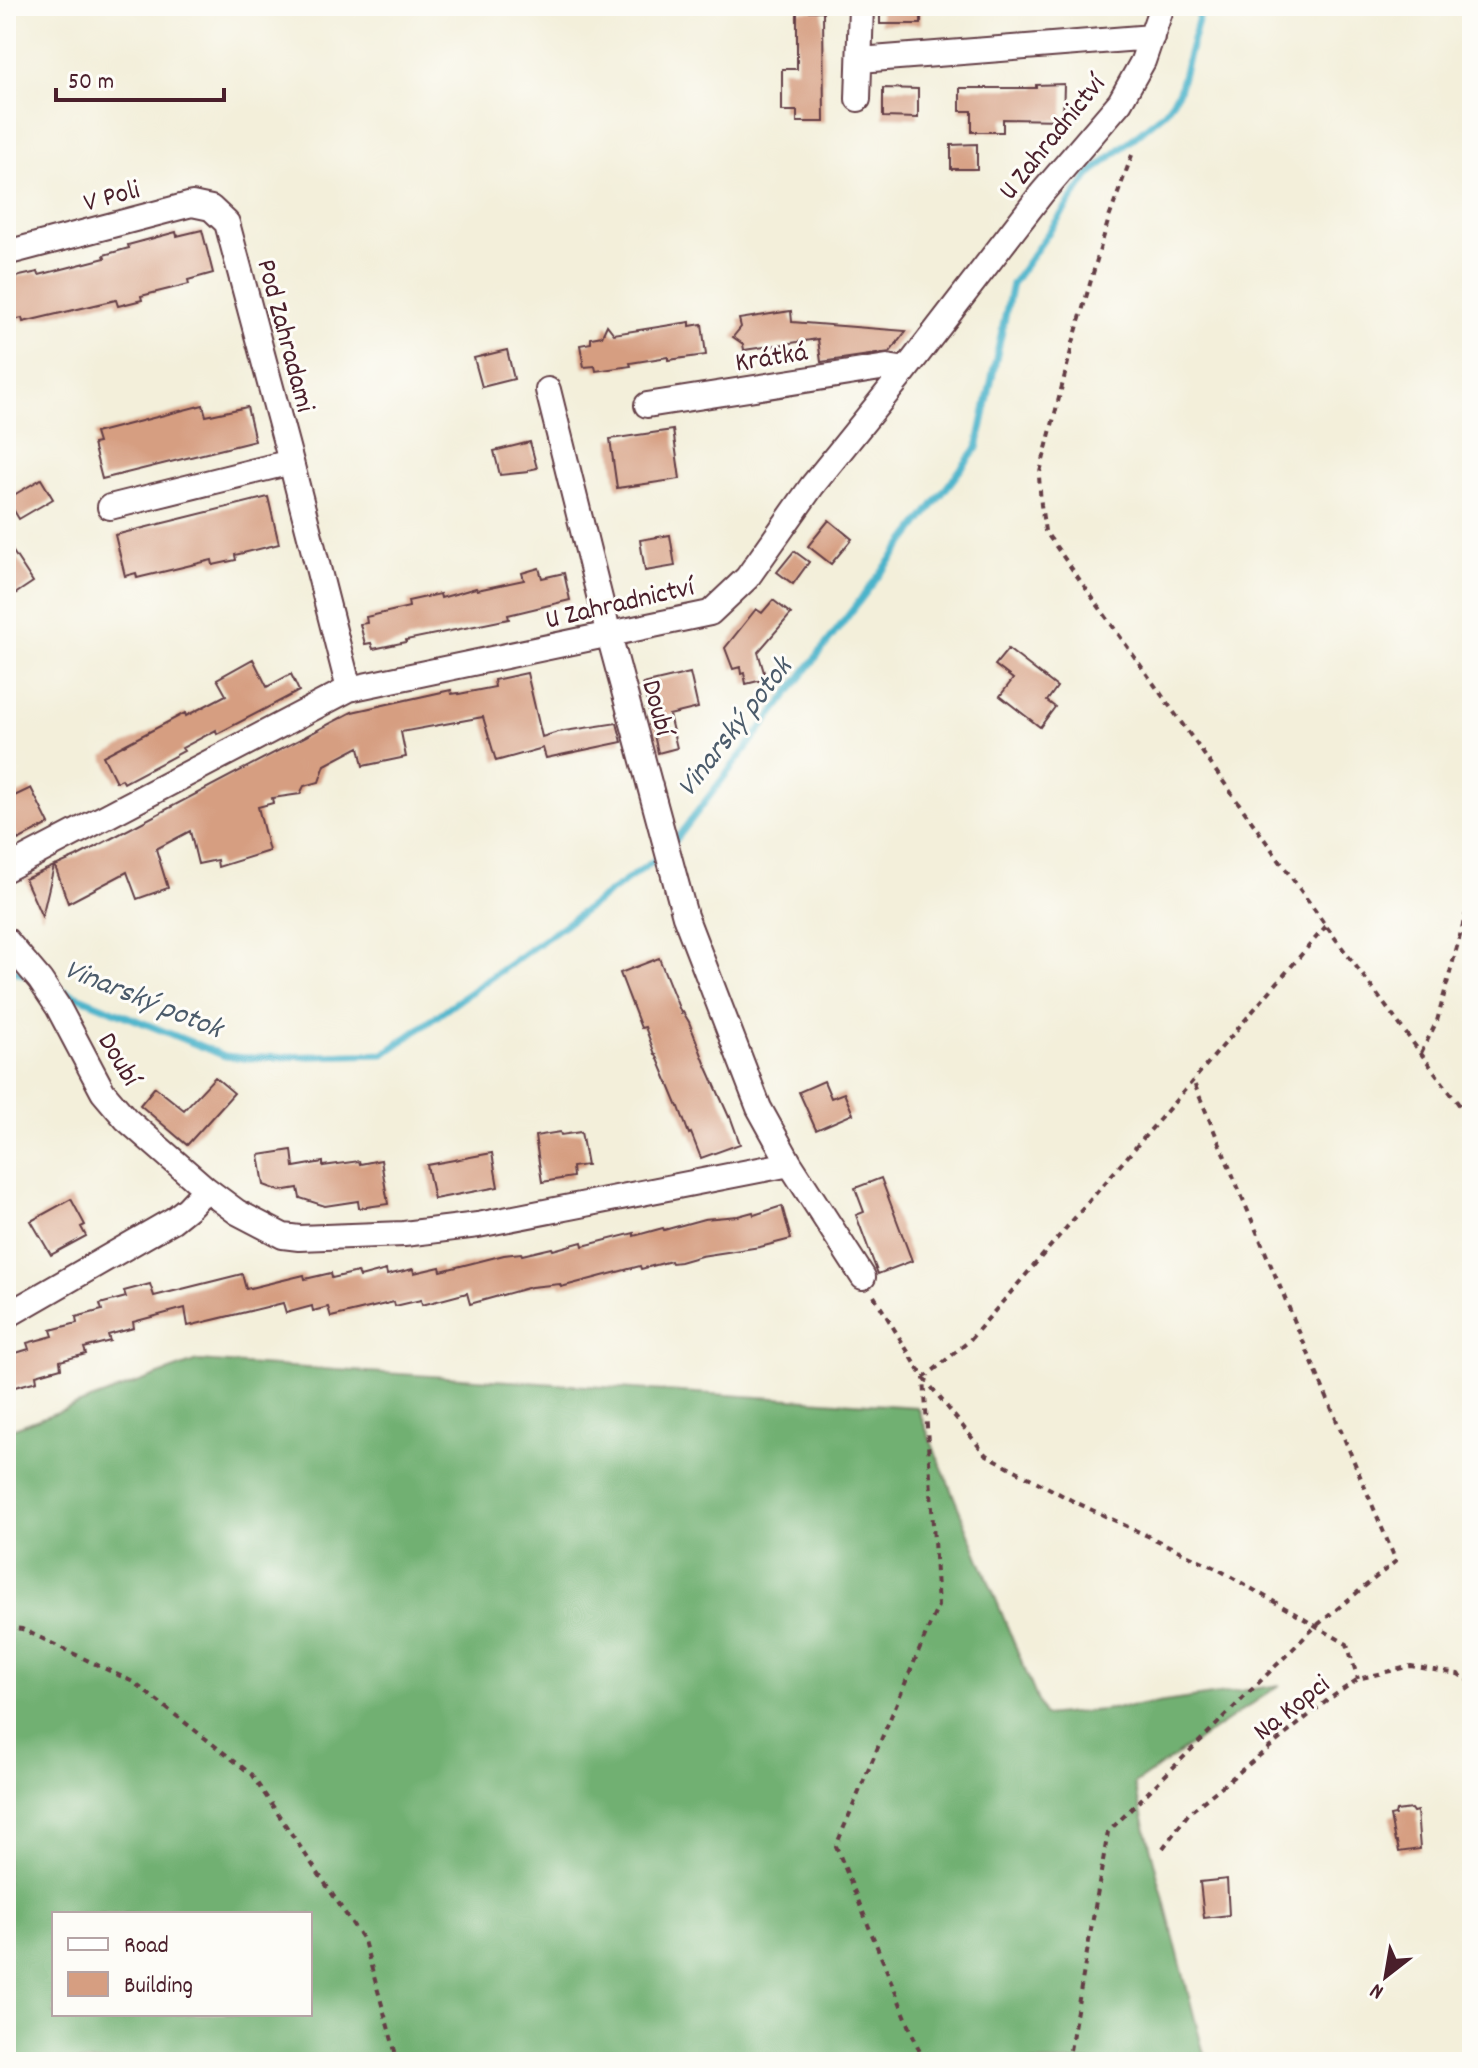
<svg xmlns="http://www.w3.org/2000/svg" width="1478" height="2068" viewBox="0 0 1478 2068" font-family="Dekko,sans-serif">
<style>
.forest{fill:#71b072;stroke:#5e684e;stroke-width:2;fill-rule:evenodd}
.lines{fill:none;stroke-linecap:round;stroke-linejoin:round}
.stream{stroke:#4cb4cb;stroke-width:7}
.building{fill:#d69e81}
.minor-casing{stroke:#633e45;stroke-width:28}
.path{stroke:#633e45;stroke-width:4;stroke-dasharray:6 6;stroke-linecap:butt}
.minor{stroke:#fff;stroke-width:24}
.labels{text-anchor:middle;stroke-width:6;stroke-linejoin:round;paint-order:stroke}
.street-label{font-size:28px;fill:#4a1f2b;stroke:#fdfcf7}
.water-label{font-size:30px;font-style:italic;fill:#4b5b6b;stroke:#fdfcf7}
</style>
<rect width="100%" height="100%" fill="#fdfcf7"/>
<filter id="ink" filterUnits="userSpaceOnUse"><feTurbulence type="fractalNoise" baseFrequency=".0125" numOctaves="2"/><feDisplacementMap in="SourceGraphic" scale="16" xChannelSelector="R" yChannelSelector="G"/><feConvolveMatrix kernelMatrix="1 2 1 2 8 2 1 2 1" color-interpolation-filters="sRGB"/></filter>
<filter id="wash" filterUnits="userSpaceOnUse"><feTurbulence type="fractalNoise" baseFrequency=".006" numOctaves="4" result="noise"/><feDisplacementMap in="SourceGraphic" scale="32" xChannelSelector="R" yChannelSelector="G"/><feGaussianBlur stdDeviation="1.8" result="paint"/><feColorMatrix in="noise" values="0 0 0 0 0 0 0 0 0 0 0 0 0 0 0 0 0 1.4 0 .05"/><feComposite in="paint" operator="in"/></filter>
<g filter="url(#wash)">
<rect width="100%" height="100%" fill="#f3efda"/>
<path class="forest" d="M 197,1361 L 917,1407 L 1044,1716 L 1130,1707 L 1280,1685 L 1134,1784 L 1206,2062 L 6,2062 L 6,1431 ZM 54,1914 L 310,1914 L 310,2014 L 54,2014 Z"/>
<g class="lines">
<path class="stream" d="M 671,846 L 977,448 L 1012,284 L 1090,174 L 1165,112 L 1179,91 L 1202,6
M 6,967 L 22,974
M 52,986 L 225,1056 L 245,1058 L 384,1054 L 662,855"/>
</g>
<g id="blocks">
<path class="building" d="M 880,6 L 921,6 L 921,24 L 880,24 Z
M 797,11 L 823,11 L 824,122 L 797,122 L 797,111 L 782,111 L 782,69 L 797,69 Z
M 1064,84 L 1063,120 L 1003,119 L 1003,132 L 972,132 L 972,111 L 960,111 L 960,88 L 1036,88 L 1036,85 Z
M 883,88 L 918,89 L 918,118 L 883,117 Z
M 977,144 L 977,169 L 951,169 L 951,145 Z
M 202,230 L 213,273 L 188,280 L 189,284 L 141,296 L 142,300 L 118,306 L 116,300 L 23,322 L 22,318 L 6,322 L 6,279 L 38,272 L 39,275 L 105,258 L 104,255 L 129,248 L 128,245 L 176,232 L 177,236 Z
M 791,311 L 792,322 L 906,331 L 890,352 L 821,362 L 818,339 L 744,350 L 743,344 L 733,337 L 741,327 L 739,319 Z
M 690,322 L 690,326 L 702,324 L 706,355 L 668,360 L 668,357 L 630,363 L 631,366 L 596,371 L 595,366 L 584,367 L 580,345 L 591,343 L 591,338 L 602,336 L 607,325 L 614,334 Z
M 507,350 L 514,379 L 482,387 L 474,358 Z
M 203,405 L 206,416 L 247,407 L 255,441 L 102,479 L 93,444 L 98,443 L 95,433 Z
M 673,430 L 680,479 L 617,488 L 610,439 Z
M 530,442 L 537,468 L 528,470 L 528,472 L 500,475 L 494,451 Z
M 41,479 L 53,499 L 19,519 L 7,499 Z
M 268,497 L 279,544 L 235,555 L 236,560 L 213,565 L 212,560 L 137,578 L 136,573 L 125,576 L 115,535 Z
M 829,520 L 852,539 L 831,564 L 808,546 Z
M 670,535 L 675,566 L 645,571 L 640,540 Z
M 6,541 L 33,582 L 6,600 Z
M 794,551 L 809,562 L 793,584 L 777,572 Z
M 539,568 L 542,578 L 564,573 L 570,600 L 508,615 L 509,619 L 406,640 L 406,642 L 373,649 L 371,643 L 365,644 L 360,624 L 367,623 L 366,617 L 409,607 L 408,601 L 440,594 L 441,598 L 476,588 L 477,590 L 524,580 L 522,573 Z
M 773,600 L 791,614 L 758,652 L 766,679 L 746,684 L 744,673 L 741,674 L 740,667 L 733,669 L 725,648 L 756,609 L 762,613 Z
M 1008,649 L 1057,687 L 1047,701 L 1055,707 L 1040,727 L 1000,696 L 1013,679 L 995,665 Z
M 253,659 L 267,687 L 291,674 L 299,691 L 217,734 L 216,730 L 182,748 L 184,751 L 124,783 L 122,779 L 116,782 L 103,756 L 185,713 L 186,716 L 226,695 L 217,679 Z
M 527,673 L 542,737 L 558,732 L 617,723 L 622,742 L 546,758 L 543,748 L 496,761 L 483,717 L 401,732 L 406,757 L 363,766 L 359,747 L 325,765 L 319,782 L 304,786 L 300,794 L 272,798 L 273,803 L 258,807 L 269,851 L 218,867 L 217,860 L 198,864 L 190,831 L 156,849 L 168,888 L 137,899 L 127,872 L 68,903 L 55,866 L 76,857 L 352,712 L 451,690 L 452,694 L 459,693 L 459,694 L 495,687 L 494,680 Z
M 690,673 L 698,708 L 669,715 L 677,748 L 658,753 L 643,684 Z
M 31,788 L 49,824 L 18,840 L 6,816 L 6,800 Z
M 54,866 L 42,917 L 25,879 Z
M 659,958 L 681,1013 L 683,1012 L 689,1022 L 705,1063 L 729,1117 L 730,1116 L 740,1144 L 701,1158 L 691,1133 L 689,1134 L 679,1107 L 678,1107 L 656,1054 L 655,1054 L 645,1027 L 641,1028 L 620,973 Z
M 215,1077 L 234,1093 L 187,1145 L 140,1105 L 155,1087 L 184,1110 Z
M 824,1081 L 831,1098 L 844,1093 L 853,1114 L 816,1130 L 799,1092 Z
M 560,1132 L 561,1135 L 581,1132 L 587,1165 L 572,1167 L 573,1177 L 542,1182 L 535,1136 Z
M 292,1150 L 294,1167 L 323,1162 L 323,1166 L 359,1161 L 360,1164 L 381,1160 L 388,1204 L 359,1208 L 358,1201 L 325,1206 L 300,1198 L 298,1188 L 280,1191 L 264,1185 L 259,1155 Z
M 492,1153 L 498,1187 L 434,1199 L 427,1165 Z
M 881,1178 L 912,1261 L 878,1274 L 856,1215 L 864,1212 L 855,1188 Z
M 71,1199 L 85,1225 L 81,1227 L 86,1236 L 51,1255 L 31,1221 Z
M 782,1206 L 791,1239 L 760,1247 L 701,1256 L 680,1262 L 672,1263 L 671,1261 L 641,1269 L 640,1266 L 561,1287 L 560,1284 L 531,1287 L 470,1304 L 467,1293 L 422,1305 L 421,1300 L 395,1306 L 394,1302 L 331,1317 L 328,1307 L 313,1311 L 312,1306 L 286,1313 L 283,1303 L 188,1326 L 185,1308 L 133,1322 L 134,1328 L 108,1335 L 110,1341 L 84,1348 L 86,1354 L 60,1361 L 61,1368 L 36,1375 L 37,1381 L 11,1388 L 6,1369 L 6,1356 L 29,1349 L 27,1343 L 53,1336 L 51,1330 L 77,1323 L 76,1317 L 102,1310 L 100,1304 L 126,1297 L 124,1291 L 150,1284 L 154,1296 L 242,1274 L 246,1289 L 304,1275 L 305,1279 L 331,1273 L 332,1278 L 358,1272 L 360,1277 L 386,1270 L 387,1275 L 413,1269 L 414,1273 L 440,1267 L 441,1271 L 504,1255 L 521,1253 L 522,1255 L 552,1248 L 553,1250 L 582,1242 L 583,1246 L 634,1233 L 634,1236 L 663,1228 L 664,1230 L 704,1219 L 738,1216 L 753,1212 L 754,1215 Z
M 1411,1809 L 1413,1812 L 1417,1811 L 1420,1849 L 1399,1852 L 1397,1842 L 1395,1842 L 1390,1816 L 1395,1815 L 1396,1811 Z
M 1227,1879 L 1229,1915 L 1204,1918 L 1200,1882 Z"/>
</g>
</g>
<g filter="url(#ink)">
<use href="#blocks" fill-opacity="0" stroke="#633e45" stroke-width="2"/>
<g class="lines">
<g class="minor-casing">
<path id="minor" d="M 860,60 L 1152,37
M 858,99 L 861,6
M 6,253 L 192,204 L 211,208 L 227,223 L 291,462 L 349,689
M 548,390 L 609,635 L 685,916 L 759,1108 L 790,1164 L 863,1277
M 647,405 L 887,367 L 900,369 L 904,372
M 110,507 L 291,462
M 6,869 L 349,689 L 710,613 L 747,578 L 812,486 L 904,372 L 1042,193 L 1120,102 L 1143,61 L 1162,6
M 6,940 L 40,980 L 58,1007 L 103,1092 L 114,1105 L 126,1119 L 206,1189 L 237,1212 L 283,1236 L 299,1238 L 404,1234 L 478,1225 L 790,1164
M 6,1316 L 173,1220 L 188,1208 L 206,1189"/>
</g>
<path class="path" d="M 1132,155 L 1109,218 L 1074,339 L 1039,476 L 1041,505 L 1045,531 L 1326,926 L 1472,1122
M 1421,1053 L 1437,1021 L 1472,891
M 874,1296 L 924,1378 L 985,1454 L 1073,1501 L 1216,1568 L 1347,1644 L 1358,1679
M 924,1378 L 968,1342 L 1326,926
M 6,1627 L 22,1629 L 133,1682 L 251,1774 L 364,1941 L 398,2062
M 1163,1848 L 1189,1813 L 1329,1699 L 1358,1679 L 1411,1666 L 1458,1674 L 1472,1682
M 924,2062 L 836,1846 L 938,1606 L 924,1378
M 1068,2062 L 1108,1832 L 1316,1626 L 1396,1561 L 1193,1081
M 1356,2062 L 1373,2057 L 1414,2062"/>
<use href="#minor" class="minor"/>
</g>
</g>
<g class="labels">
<g class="street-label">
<text transform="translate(1050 136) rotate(-51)" y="10">U Zahradnictví</text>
<text transform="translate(111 194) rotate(-15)" y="10">V Poli</text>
<text transform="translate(288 335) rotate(75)" y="10">Pod Zahradami</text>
<text transform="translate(771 355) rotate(-9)" y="10">Krátká</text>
<text transform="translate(619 601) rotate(-13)" y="10">U Zahradnictví</text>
<text transform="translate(660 707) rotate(75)" y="10">Doubí</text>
<text transform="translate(121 1058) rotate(59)" y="10">Doubí</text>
<text transform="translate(1290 1706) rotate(-38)" y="10">Na Kopci</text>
</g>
<g class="water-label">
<text transform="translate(733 726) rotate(-52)" y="10">Vinarský potok</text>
<text transform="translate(144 997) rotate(22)" y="10">Vinarský potok</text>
</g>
</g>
<rect width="1478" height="2068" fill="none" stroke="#fdfcf7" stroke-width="32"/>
<rect x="52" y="1912" width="260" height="104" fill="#fdfcf7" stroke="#b5a4a5" stroke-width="2"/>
<rect x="68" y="1938" width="40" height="12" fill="#ffffff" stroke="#b5a4a5" stroke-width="2"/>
<text x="124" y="1952" font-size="24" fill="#4a1f2b">Road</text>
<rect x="68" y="1972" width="40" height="24" fill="#d69e81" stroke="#b5a4a5" stroke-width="2"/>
<text x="124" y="1992" font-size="24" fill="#4a1f2b">Building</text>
<g transform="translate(1386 1976) rotate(211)" stroke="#fdfcf7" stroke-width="6" paint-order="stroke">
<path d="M0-6L14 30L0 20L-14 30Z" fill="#4a1f2b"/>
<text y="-12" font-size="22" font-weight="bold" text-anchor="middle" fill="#4a1f2b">N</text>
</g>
<path d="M56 88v12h168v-12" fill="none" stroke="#4a1f2b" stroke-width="4"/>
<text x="68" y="88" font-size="24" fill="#4a1f2b" stroke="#fdfcf7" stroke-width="6" paint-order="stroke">50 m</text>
</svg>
